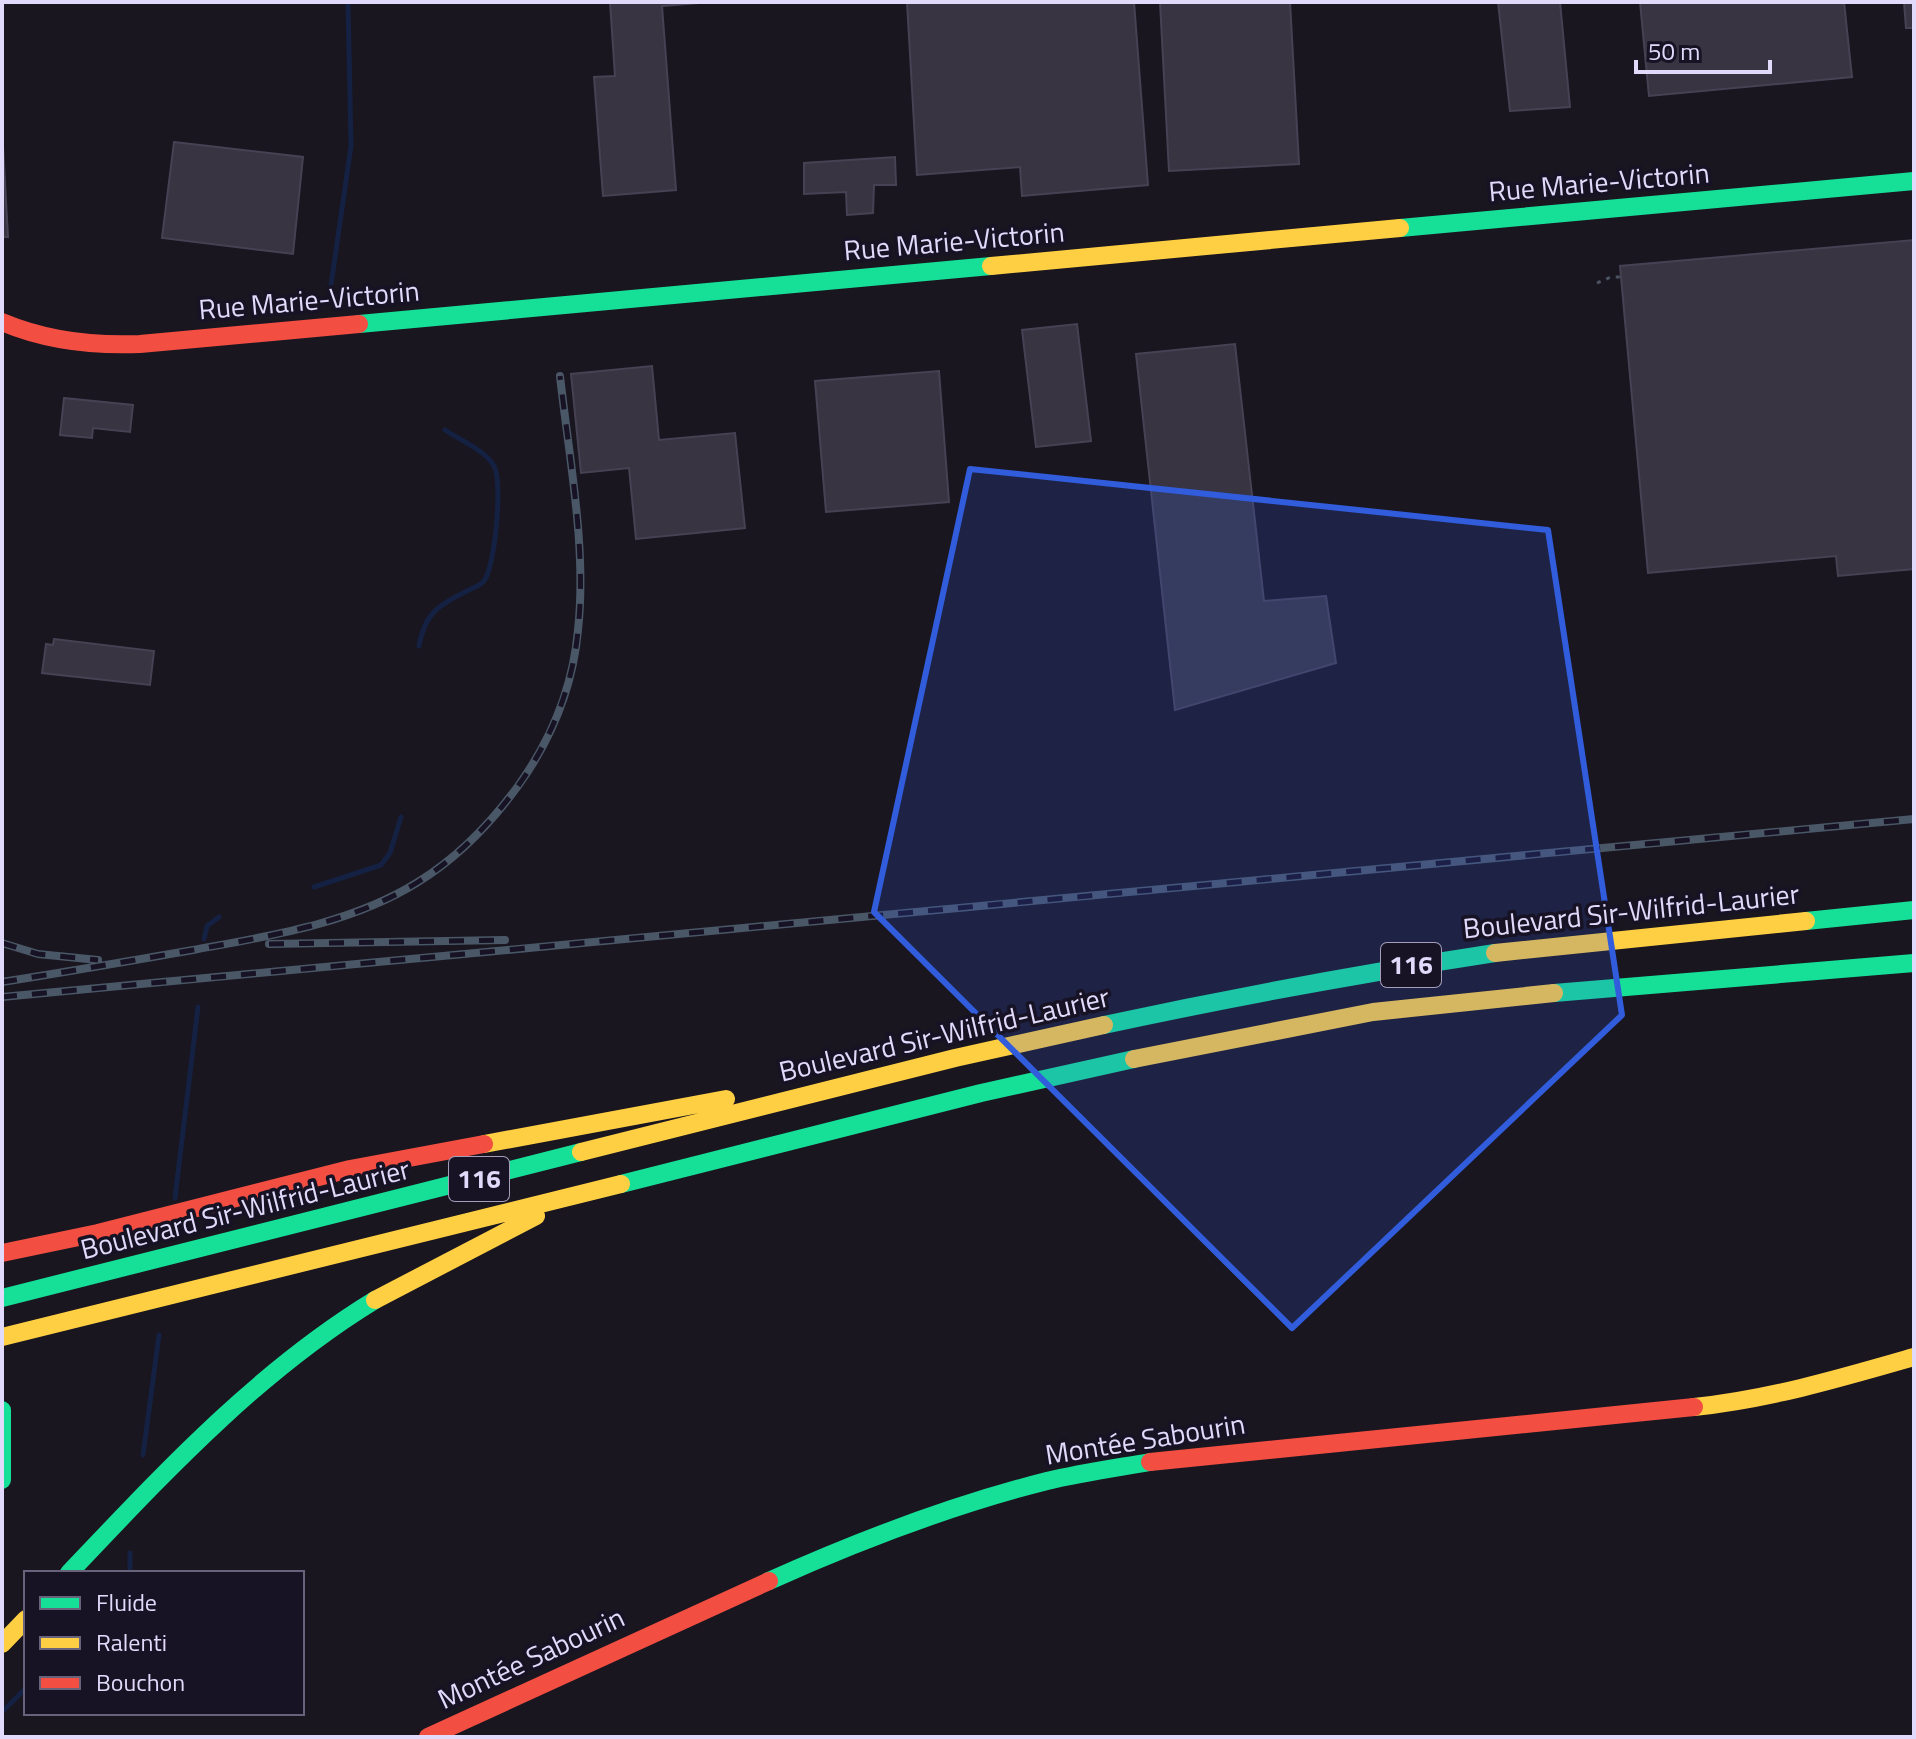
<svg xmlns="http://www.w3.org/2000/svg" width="1916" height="1739" viewBox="0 0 1916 1739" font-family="'Titillium Web',sans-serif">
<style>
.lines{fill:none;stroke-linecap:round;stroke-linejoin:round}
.stream{stroke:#152142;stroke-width:5}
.building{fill:#383442;stroke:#474253;stroke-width:2}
.path{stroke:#4b5360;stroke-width:3;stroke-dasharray:4 6;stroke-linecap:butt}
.fast{stroke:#16e098;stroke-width:18}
.slow{stroke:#ffcf43;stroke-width:18}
.jam{stroke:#f24e42;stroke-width:18}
.rail-casing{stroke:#4a5767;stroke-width:8}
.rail{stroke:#171224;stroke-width:5;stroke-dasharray:15;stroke-linecap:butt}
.marked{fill:#315cdb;fill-opacity:0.2;stroke:#315cdb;stroke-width:6;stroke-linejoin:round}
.labels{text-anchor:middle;stroke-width:7;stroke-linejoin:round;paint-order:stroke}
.shield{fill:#171224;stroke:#a49eba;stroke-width:2}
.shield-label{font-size:26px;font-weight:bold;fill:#e1dafa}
.street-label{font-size:28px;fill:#e1dafa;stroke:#171224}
</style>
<rect width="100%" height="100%" fill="#191620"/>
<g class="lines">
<path class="stream" d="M 330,292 L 351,146 L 348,2
M 419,646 C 425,612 439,605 469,590 C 474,587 480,586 484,581 C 495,567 503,482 494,466 C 486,451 460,440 445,430
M 314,887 L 381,865 L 390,853 L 401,817
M 204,939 L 207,926 L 219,917
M 175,1198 L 198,1007
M 143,1455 L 159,1335
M 130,1573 L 130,1553
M 2,1712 L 26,1688"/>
</g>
<path class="building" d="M 610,2 L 712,2 L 662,6 L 676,190 L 603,196 L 594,77 L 615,76 Z
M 907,2 L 1134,2 L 1148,185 L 1022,196 L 1020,167 L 917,175 Z
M 1160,2 L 1290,2 L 1299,164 L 1169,171 Z
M 1498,2 L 1560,2 L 1570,107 L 1510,111 Z
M 1640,2 L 1844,2 L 1852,77 L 1649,96 Z
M 1904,2 L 1914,2 L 1914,28 L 1906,28 Z
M 2,128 L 8,237 L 2,237 Z
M 174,142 L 303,157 L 293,254 L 162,238 Z
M 895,157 L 896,185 L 874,185 L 873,213 L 847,215 L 846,192 L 804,194 L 804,163 Z
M 1914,240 L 1914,569 L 1838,576 L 1836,556 L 1648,573 L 1620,266 Z
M 1077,324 L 1091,441 L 1036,447 L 1022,330 Z
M 1235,344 L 1264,601 L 1326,596 L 1336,663 L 1175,710 L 1136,354 Z
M 652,366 L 659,440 L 735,433 L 745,528 L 636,539 L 629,468 L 581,473 L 571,374 Z
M 939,371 L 949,502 L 826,512 L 815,381 Z
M 64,398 L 133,405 L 130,432 L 93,428 L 92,438 L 60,435 Z
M 54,639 L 154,651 L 150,685 L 42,673 L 46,644 L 53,645 Z"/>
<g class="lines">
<path class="path" d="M 1597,283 L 1611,277 L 1621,277"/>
<path class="fast" d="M 1400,228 L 1914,181
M 359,324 L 991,266
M 1806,921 L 1914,910
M 1554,993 L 1914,963
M 1104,1025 C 1234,997 1364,973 1495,953
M 621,1184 L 981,1093 L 1134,1059
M 2,1298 L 581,1152
M 2,1410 L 2,1480
M 69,1573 C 164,1473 257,1372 375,1300
M 769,1581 C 858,1541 952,1505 1047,1481 C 1081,1473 1116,1468 1150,1462"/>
<path class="slow" d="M 991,266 L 1400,228
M 1495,953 L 1806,921
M 1134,1059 L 1373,1012 L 1554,993
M 484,1144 L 726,1099
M 581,1152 L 955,1058 L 1104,1025
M 375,1300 L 536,1216
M 2,1337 L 621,1184
M 1694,1407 C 1770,1399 1841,1378 1914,1357
M 2,1644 L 26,1619"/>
<path class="jam" d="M 2,322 C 47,341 92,346 140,344 L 359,324
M 2,1253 L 98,1233 L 350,1169 L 484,1144
M 1150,1462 L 1694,1407
M 428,1737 L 769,1581"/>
<g class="rail-casing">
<path id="rail" d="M 2,943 L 38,954 L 98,960
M 269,944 L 505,940
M 2,982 C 66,972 130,961 193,950 C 269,936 351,924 418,882 C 457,858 491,823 518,786 C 551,740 573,686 578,630 C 587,548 569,458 560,376
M 2,997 L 1914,819"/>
</g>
<use href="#rail" class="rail"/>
</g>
<path class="marked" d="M 970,469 L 1548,530 L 1622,1015 L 1292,1328 L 874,912 Z"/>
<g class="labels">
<g class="shield">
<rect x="1381" y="943" width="60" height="44" rx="6"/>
<rect x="449" y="1157" width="60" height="44" rx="6"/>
</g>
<g class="shield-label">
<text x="1411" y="974">116</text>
<text x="479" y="1188">116</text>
</g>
<g class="street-label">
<text transform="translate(1599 182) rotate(-5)" y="10">Rue Marie-Victorin</text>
<text transform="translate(954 241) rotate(-5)" y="10">Rue Marie-Victorin</text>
<text transform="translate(309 300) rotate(-5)" y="10">Rue Marie-Victorin</text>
<text transform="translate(1631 911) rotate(-6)" y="10">Boulevard Sir-Wilfrid-Laurier</text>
<text transform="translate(944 1034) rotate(-13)" y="10">Boulevard Sir-Wilfrid-Laurier</text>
<text transform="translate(245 1209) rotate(-14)" y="10">Boulevard Sir-Wilfrid-Laurier</text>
<text transform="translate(1145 1439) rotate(-9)" y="10">Montée Sabourin</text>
<text transform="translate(531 1658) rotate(-25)" y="10">Montée Sabourin</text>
</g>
</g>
<rect width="1916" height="1739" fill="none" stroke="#e1dafa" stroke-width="8"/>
<rect x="24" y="1571" width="280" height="144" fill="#171224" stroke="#68627a" stroke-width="2"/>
<rect x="40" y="1597" width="40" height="12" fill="#16e098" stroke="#68627a" stroke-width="2"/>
<text x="96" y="1611" font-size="24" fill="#e1dafa">Fluide</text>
<rect x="40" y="1637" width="40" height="12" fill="#ffcf43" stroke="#68627a" stroke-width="2"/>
<text x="96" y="1651" font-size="24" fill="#e1dafa">Ralenti</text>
<rect x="40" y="1677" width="40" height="12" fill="#f24e42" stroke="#68627a" stroke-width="2"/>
<text x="96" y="1691" font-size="24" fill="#e1dafa">Bouchon</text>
<path d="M1636 60v12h134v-12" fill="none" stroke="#e1dafa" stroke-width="4"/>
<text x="1648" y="60" font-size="24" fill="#e1dafa" stroke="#171224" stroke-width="6" paint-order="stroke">50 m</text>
</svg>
